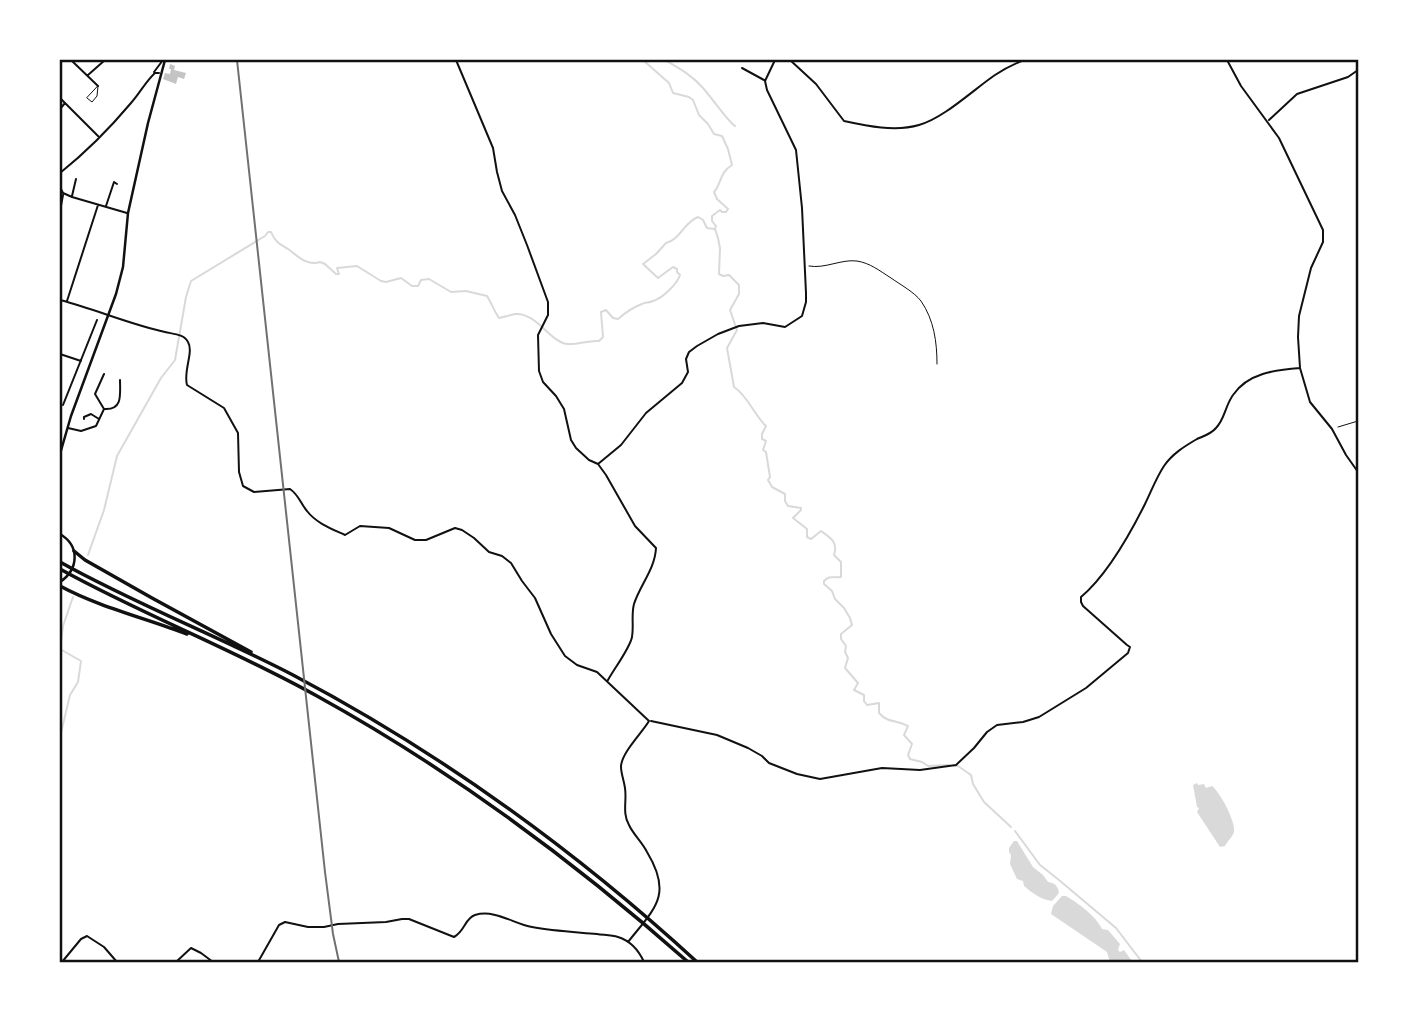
<svg xmlns="http://www.w3.org/2000/svg" width="1418" height="1022" viewBox="0 0 1418 1022" font-family="Lato,sans-serif">
<style>
.water{fill:#d9d9d9}
.lines{fill:none;stroke-linecap:round;stroke-linejoin:round}
.stream{stroke:#d9d9d9;stroke-width:2}
.building{fill:#c4c4c4}
.path{stroke:#111;stroke-width:1}
.minor{stroke:#111;stroke-width:2}
.primary{stroke:#111;stroke-width:2.5}
.trunk{stroke:#111;stroke-width:3.5}
.rail{stroke:#707070;stroke-width:2}
.neatline{fill:none;stroke:#111;stroke-width:2.5}
</style>
<rect width="100%" height="100%" fill="#fff"/>
<path class="water" d="M 1197,783 L 1198,785 L 1204,784 L 1206,788 L 1212,786 C 1220,792 1236,822 1234,832 C 1233,836 1227,842 1225,846 L 1220,847 L 1197,812 L 1199,808 L 1197,807 L 1193,785 Z
M 1014,841 L 1017,841 L 1033,867 L 1043,875 L 1048,882 C 1055,883 1058,886 1059,893 L 1052,901 C 1042,900 1032,893 1024,886 L 1023,881 L 1017,879 L 1010,864 L 1011,855 L 1009,852 L 1009,848 Z
M 1062,896 L 1066,896 C 1078,903 1096,916 1102,929 L 1108,930 L 1120,944 L 1118,950 L 1120,952 L 1124,950 L 1132,961 L 1110,962 L 1107,952 L 1051,914 L 1053,906 Z"/>
<g class="lines">
<path class="stream" d="M 643,60 L 669,83 L 673,93 L 689,97 L 693,100 L 699,115 L 708,124 L 714,134 L 722,136 L 728,149 L 732,165 C 719,173 722,183 714,192 L 717,199 L 728,209 L 726,212 L 722,212 L 720,210 L 712,216 L 712,221 L 716,226 L 715,229 L 718,238 L 720,248 L 719,274 L 723,276 L 729,275 L 739,285 L 739,294 L 730,310 L 737,330 L 727,348 L 734,387 C 748,396 754,415 766,426 L 762,434 L 762,439 L 766,441 L 763,450 L 766,452 L 770,477 L 768,480 L 772,487 L 785,494 L 785,501 L 788,506 L 801,508 L 801,510 L 793,518 L 807,529 L 807,537 L 811,539 L 821,531 C 831,538 838,542 834,555 L 841,562 L 841,577 C 834,578 829,575 824,581 L 824,584 L 832,591 L 835,599 L 844,608 L 850,618 L 852,625 L 841,634 L 841,639 L 846,646 L 845,652 L 848,658 L 845,668 L 858,683 L 854,690 L 864,695 L 864,701 L 867,705 L 879,703 L 879,713 C 889,724 896,719 908,726 L 904,735 L 912,744 L 908,755 L 910,759 L 922,762 L 928,766 L 949,765
M 665,60 C 678,68 692,75 702,87 C 710,95 728,122 735,126
M 88,555 L 104,510 L 117,456 L 161,378 L 175,360 L 186,297 L 191,281 L 265,236 L 268,232 L 271,232 C 275,242 280,244 288,249 C 298,256 306,266 320,262 L 325,264 L 336,274 L 339,274 L 337,268 L 357,266 L 381,281 L 386,282 L 401,278 L 412,286 L 418,286 L 421,280 L 429,279 L 451,292 L 466,291 L 487,296 C 492,304 494,311 499,318 C 504,317 510,315 515,314 C 536,312 550,342 567,344 C 578,345 588,340 599,341 L 603,337 L 601,312 L 606,310 L 613,318 L 618,319 C 625,313 633,307 642,304 C 645,302 649,303 653,301 C 663,298 677,284 680,275 L 677,272 L 677,269 L 673,267 L 658,278 L 643,264 L 656,254 L 666,243 C 681,239 684,222 698,217 L 703,220 L 707,228 L 714,229
M 60,737 L 70,695 L 78,682 L 81,661 L 60,649 L 63,626 L 73,597
M 954,766 L 958,766 L 971,775 L 973,784 L 984,802 L 1011,827
M 1015,831 L 1040,865 L 1059,880 L 1116,928 L 1142,962"/>
</g>
<path class="building" d="M 170,64 L 175,66 L 174,70 L 186,73 L 184,79 L 178,77 L 176,84 L 163,79 L 165,73 L 170,74 L 171,69 L 169,69 Z"/>
<g class="lines">
<path class="path" d="M 98,86 L 97,96 L 92,102 L 87,98 Z
M 809,266 C 825,269 841,259 857,261 C 870,263 880,271 891,278 C 901,285 914,292 921,301 C 934,320 937,342 937,364
M 1338,427 L 1358,421"/>
<path class="minor" d="M 71,60 L 98,86
M 456,60 L 493,148 L 497,172 L 502,191 L 515,215 L 527,245 L 548,302 L 548,315 L 538,335 L 539,371 L 543,382 L 556,396 L 564,409 L 571,440 L 576,448 L 589,460 L 598,464 L 606,475 L 635,526 L 656,548 C 655,569 640,585 634,604 C 631,615 634,626 632,637 C 630,648 614,669 608,680
M 790,60 L 816,84 L 844,121 C 867,126 895,132 919,125 C 944,118 973,90 995,75 C 1004,69 1014,64 1024,60
M 1227,60 L 1241,86 L 1279,138 L 1323,230 L 1323,242 L 1311,268 L 1299,316 L 1298,337 L 1300,368 L 1310,402 L 1332,429 L 1346,455 L 1358,472
M 742,68 L 764,80
M 154,72 L 163,60
M 88,75 L 105,60
M 60,98 L 98,136
M 60,109 L 65,103
M 1269,120 L 1297,94 L 1348,77 L 1358,70
M 60,173 C 85,153 110,128 131,103 C 140,93 146,81 155,73 L 159,73
M 60,187 L 63,193 L 72,197 L 127,213
M 72,196 L 76,179
M 106,206 L 114,182 L 117,184
M 60,211 L 63,195
M 60,300 C 95,309 129,324 165,332 C 173,334 184,334 188,342 C 194,352 183,371 187,385 L 224,408 L 238,433 L 239,472 L 243,486 L 254,492 L 290,489 C 299,495 300,503 307,511 C 316,523 332,529 345,535 L 360,526 L 389,528 L 415,540 L 426,540 L 455,528 L 462,530 L 474,538 L 489,552 L 502,556 L 511,563 L 522,581 L 535,598 L 551,634 L 565,656 L 577,665 L 597,672 L 649,721 C 642,733 621,753 621,767 C 621,773 624,781 625,788 C 627,801 622,813 629,825 C 633,834 642,842 647,852 C 673,895 655,908 628,942
M 67,301 L 98,205
M 60,354 L 81,361
M 63,405 L 97,320
M 105,409 C 123,410 120,394 120,380
M 84,419 L 84,417 L 91,414 L 99,419
M 68,428 L 81,431 L 96,426 L 104,409 L 95,394 L 104,374
M 598,464 L 621,445 L 646,413 L 682,383 L 688,372 L 686,359 L 689,352 L 697,346 L 718,334 L 739,326 L 763,323 L 785,327 L 802,316 L 806,302 L 806,293 L 802,208 L 796,150 L 767,90 L 765,81 L 775,60
M 651,721 L 717,735 L 748,748 L 762,756 L 769,763 L 797,774 L 820,779 L 882,768 L 920,770 L 956,765 L 974,748 L 987,732 L 997,725 L 1023,722 L 1039,717 L 1086,688 L 1128,653 L 1130,647 L 1127,645 L 1083,606 L 1081,602 L 1081,597 C 1106,576 1130,534 1145,504 C 1151,492 1156,478 1164,466 C 1172,454 1185,446 1197,439 C 1204,436 1211,434 1216,428 C 1225,419 1225,406 1233,395 C 1248,373 1275,370 1300,368
M 62,962 L 81,939 L 87,936 L 104,947 L 117,962
M 176,962 L 191,948 L 201,953 L 213,962
M 258,962 L 279,925 L 285,922 L 308,927 L 324,927 L 338,924 L 386,922 L 402,919 L 409,919 L 454,937 C 465,931 465,918 475,915 C 495,909 514,924 532,927 C 553,931 575,932 597,934 C 603,935 611,935 618,937 C 631,941 639,951 644,962"/>
<path class="primary" d="M 60,454 L 71,416 L 116,294 L 123,267 L 128,213 L 148,123 L 165,60
M 60,534 C 80,546 79,569 60,582"/>
<path class="trunk" d="M 74,551 L 85,560 L 152,598 L 251,652
M 60,562 C 135,604 216,635 293,675 C 439,752 576,851 697,962
M 60,569 C 143,615 233,649 317,696 C 451,770 574,861 688,962
M 60,586 C 99,607 145,618 187,634"/>
<path class="rail" d="M 237,60 L 325,872 L 333,934 L 339,962"/>
</g>
<rect width="1418" height="1022" fill="none" stroke="#ffffff" stroke-width="122"/>
<rect x="61" y="61" width="1296" height="900" class="neatline"/>
</svg>
